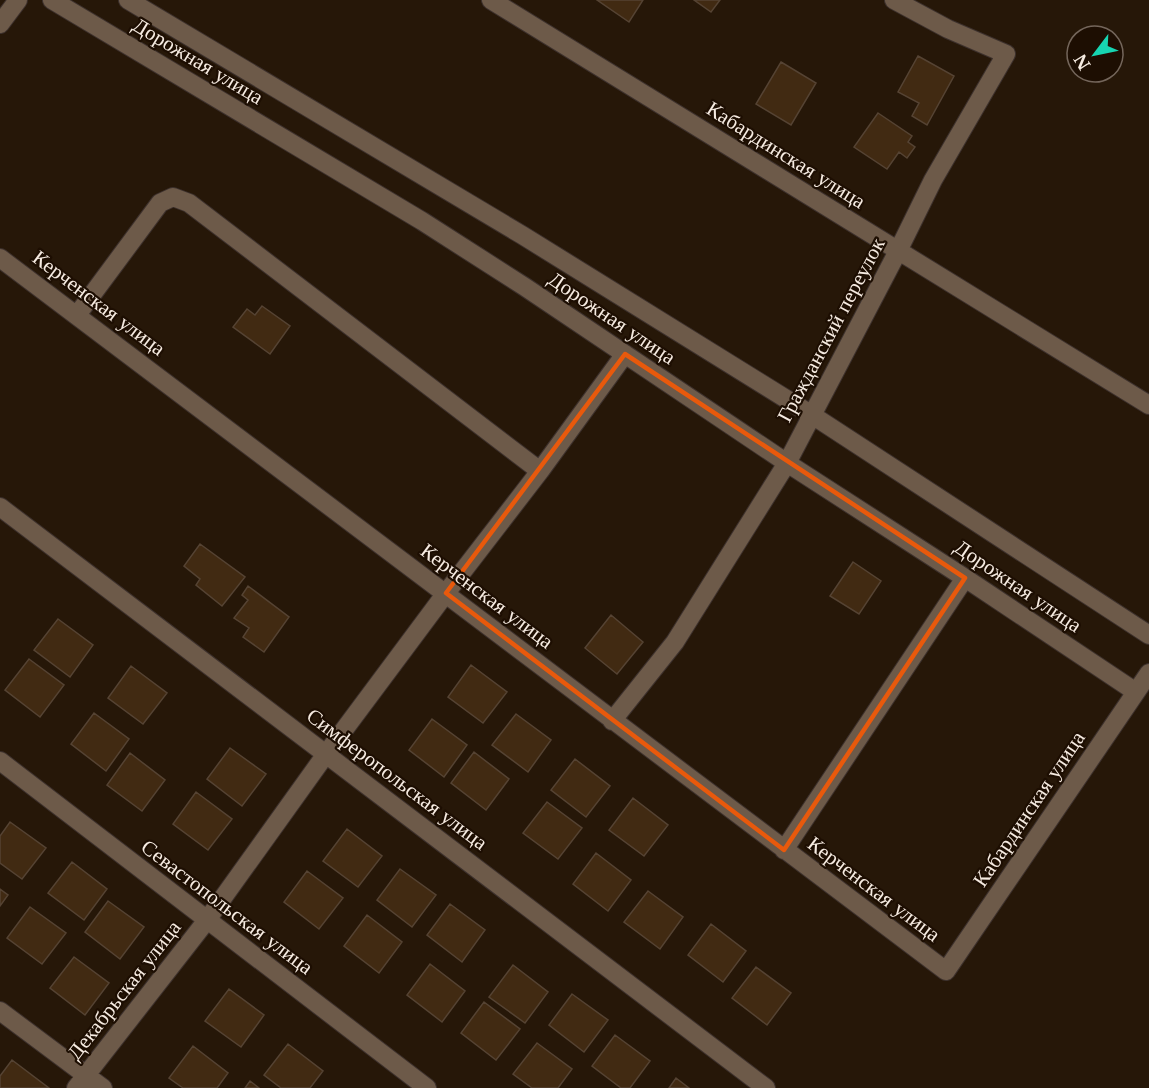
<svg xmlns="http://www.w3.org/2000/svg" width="1149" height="1088" viewBox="0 0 1149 1088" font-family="'Libre Baskerville',serif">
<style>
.building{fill:#412a12;stroke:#554333;stroke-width:1.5}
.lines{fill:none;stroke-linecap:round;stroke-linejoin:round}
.minor-casing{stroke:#3d312d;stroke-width:20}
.minor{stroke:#6d5a49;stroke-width:18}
.marked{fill:none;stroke:#e8590c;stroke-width:4.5;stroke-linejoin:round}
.labels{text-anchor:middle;stroke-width:4.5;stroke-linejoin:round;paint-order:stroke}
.street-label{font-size:21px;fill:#f6ebe1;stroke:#1d0e02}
</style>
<rect width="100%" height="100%" fill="#261708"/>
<path class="building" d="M 597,0 L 643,0 L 629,22 Z
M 694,0 L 720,0 L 711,12 Z
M 918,56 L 954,76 L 927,125 L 912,116 L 919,103 L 898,92 Z
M 781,62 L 816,83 L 791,125 L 756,104 Z
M 878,113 L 912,136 L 908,142 L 915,147 L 907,158 L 899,152 L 887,169 L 854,147 Z
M 262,306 L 290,326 L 270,354 L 233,327 L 247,309 L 255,315 Z
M 200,544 L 245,577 L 222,606 L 196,585 L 200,579 L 184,566 Z
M 853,562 L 881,581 L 859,614 L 830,596 Z
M 248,586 L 289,617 L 264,652 L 243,637 L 249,628 L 234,618 L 248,600 L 242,595 Z
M 611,615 L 643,642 L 617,674 L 585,648 Z
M 58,619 L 93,645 L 70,677 L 34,650 Z
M 29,659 L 64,685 L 40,717 L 5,690 Z
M 471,665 L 507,692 L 483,723 L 448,697 Z
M 131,666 L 167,693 L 143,724 L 108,698 Z
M 94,713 L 129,739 L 106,771 L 71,744 Z
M 516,714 L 551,740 L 528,772 L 492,745 Z
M 432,719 L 467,745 L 444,777 L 409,750 Z
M 230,748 L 266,774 L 242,806 L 207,779 Z
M 474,752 L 509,779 L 486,810 L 451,783 Z
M 130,753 L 165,780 L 142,811 L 107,785 Z
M 575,759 L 610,786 L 586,817 L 551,790 Z
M 196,792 L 232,819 L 208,850 L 173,824 Z
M 633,798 L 668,825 L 644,856 L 609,830 Z
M 547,802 L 582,828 L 558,859 L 523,833 Z
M 10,822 L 46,848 L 22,879 L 0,863 L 0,836 Z
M 347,829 L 382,856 L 358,887 L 323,861 Z
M 596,853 L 631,880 L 608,911 L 573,884 Z
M 72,862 L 107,889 L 84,920 L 48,893 Z
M 400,869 L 436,895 L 412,927 L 377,900 Z
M 307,871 L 343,898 L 319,929 L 284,902 Z
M 0,889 L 8,895 L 0,906 Z
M 648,891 L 683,917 L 660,949 L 624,922 Z
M 108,901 L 144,927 L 120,959 L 85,932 Z
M 450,904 L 485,930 L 462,962 L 427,935 Z
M 30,907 L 66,933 L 42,964 L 7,938 Z
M 367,915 L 402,942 L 379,973 L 344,946 Z
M 711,924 L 746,951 L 723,982 L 688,955 Z
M 74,957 L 109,983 L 85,1015 L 50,988 Z
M 430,964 L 465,991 L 442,1022 L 407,995 Z
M 513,965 L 548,992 L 525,1023 L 489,997 Z
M 756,967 L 791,993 L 767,1025 L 732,998 Z
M 229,989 L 264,1015 L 241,1047 L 205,1021 Z
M 572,994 L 608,1020 L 584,1052 L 549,1025 Z
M 484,1002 L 520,1029 L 496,1060 L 461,1033 Z
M 615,1035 L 650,1061 L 630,1088 L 621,1088 L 592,1066 Z
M 537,1043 L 572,1069 L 558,1088 L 532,1088 L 513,1074 Z
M 288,1044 L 323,1071 L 310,1088 L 281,1088 L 264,1075 Z
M 193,1046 L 228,1073 L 217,1088 L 183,1088 L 169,1078 Z
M 12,1060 L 49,1088 L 0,1088 L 0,1076 Z
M 676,1078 L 689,1088 L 669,1088 Z
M 250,1081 L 259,1088 L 245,1088 Z"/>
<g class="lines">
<g class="minor-casing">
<path id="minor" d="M 52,0 L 422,221 L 525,287 L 787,463 L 965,578 L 1136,692
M 128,0 L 522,235 L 812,415 L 1149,635
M 491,0 L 1149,405
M 0,24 L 18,0
M 0,258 L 946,971 L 1149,673
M 77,315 L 160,203 L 173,197 L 189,203 L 540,471
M 0,507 L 766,1088
M 612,721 L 675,642 L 787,463 L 898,251 L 933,180 L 1006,54 L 948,29 L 894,0
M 0,761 L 427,1088
M 784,850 L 965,578
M 0,1011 L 103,1088
M 76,1088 L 207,920 L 326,754 L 446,593 L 540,471 L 625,354"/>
</g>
<use href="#minor" class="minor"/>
</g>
<path class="marked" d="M 625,354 L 965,578 L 784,850 L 446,593 Z"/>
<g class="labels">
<g class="street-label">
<text transform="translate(198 61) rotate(31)" y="7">Дорожная улица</text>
<text transform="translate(786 155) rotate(32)" y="7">Кабардинская улица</text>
<text transform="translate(99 303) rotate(37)" y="7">Керченская улица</text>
<text transform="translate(612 318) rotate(34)" y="7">Дорожная улица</text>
<text transform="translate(831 330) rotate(-62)" y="7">Гражданский переулок</text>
<text transform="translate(1018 586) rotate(34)" y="7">Дорожная улица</text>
<text transform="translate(487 596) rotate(37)" y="7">Керченская улица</text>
<text transform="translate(397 779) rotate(37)" y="7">Симферопольская улица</text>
<text transform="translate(1029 809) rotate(-56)" y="7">Кабардинская улица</text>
<text transform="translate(874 889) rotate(37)" y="7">Керченская улица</text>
<text transform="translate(227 907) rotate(37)" y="7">Севастопольская улица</text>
<text transform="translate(124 990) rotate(-52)" y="7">Декабрьская улица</text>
</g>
</g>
<g transform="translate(1095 54) rotate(238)"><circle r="28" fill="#1d0e02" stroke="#74665b" stroke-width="1.5"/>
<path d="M0-4.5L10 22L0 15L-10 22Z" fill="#17d5b2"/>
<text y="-9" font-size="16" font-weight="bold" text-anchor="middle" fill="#f6ebe1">N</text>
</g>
</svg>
